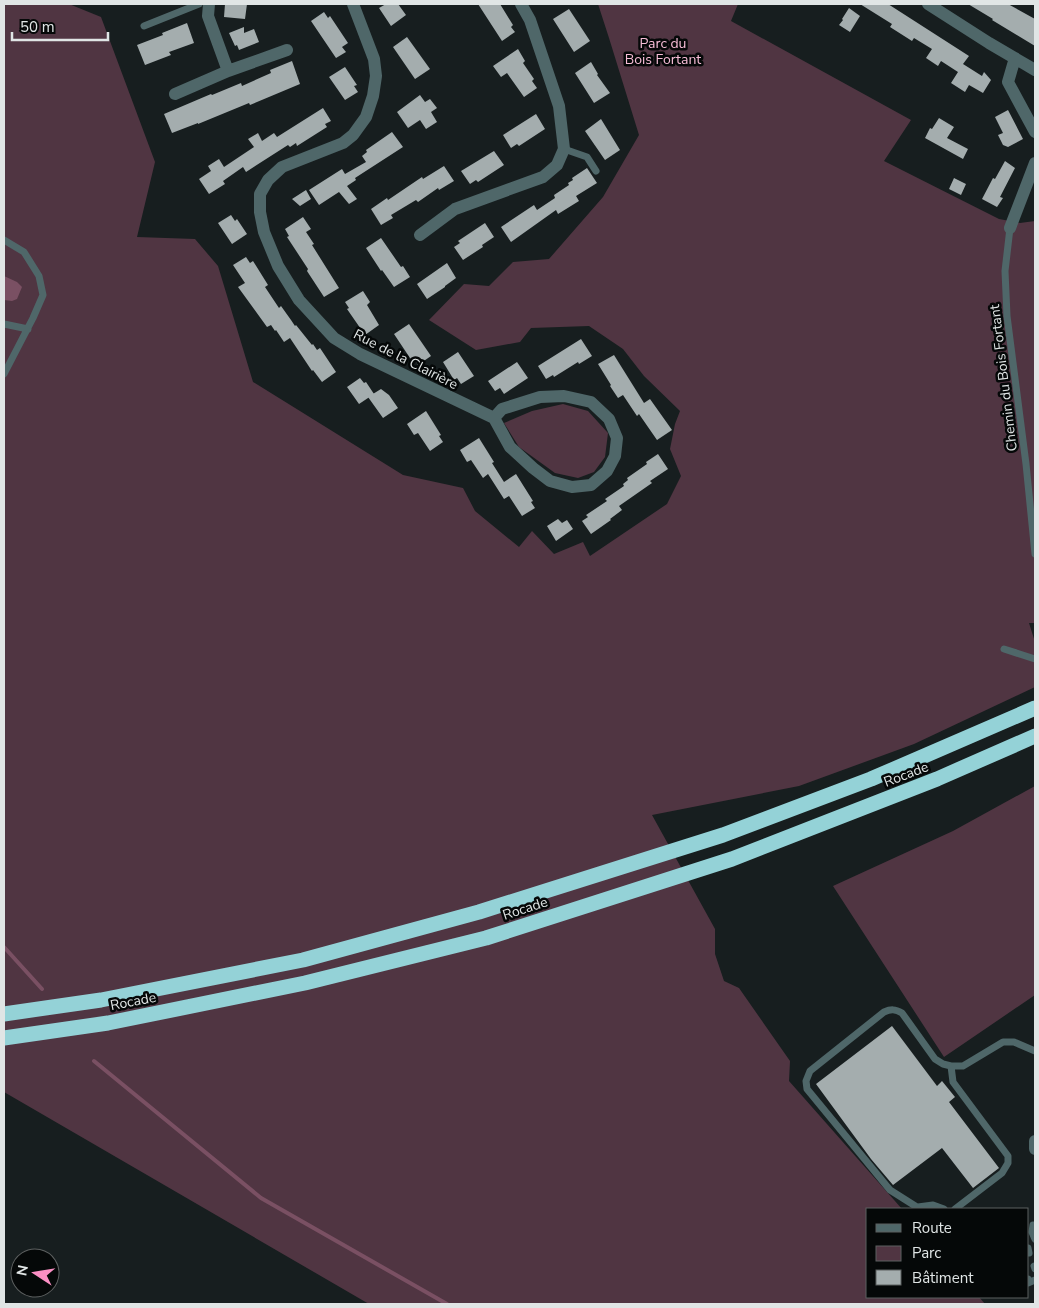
<svg xmlns="http://www.w3.org/2000/svg" width="1039" height="1308" viewBox="0 0 1039 1308" font-family="'Nunito Sans',sans-serif">
<style>
.green{fill:#503542}
.water{fill:#7a5063}
.lines{fill:none;stroke-linecap:round;stroke-linejoin:round}
.stream{stroke:#7a5063;stroke-width:4}
.building{fill:#a4adae}
.lane{stroke:#4f6769;stroke-width:7}
.street{stroke:#4f6769;stroke-width:12}
.highway{stroke:#94d2d7;stroke-width:15}
.labels{text-anchor:middle;stroke-width:5;stroke-linejoin:round;paint-order:stroke}
.park-label{font-size:14px;fill:#f7bdd7;stroke:#050808}
.street-label{font-size:14px;fill:#e0e5e5;stroke:#050808}
</style>
<rect width="100%" height="100%" fill="#171e1f"/>
<path class="green" d="M 4,4 L 69,4 L 101,17 L 155,162 L 137,237 L 195,239 L 218,266 L 253,382 L 403,475 L 463,488 L 475,511 L 519,547 L 532,531 L 554,554 L 583,542 L 590,556 L 667,504 L 681,476 L 670,449 L 675,424 L 680,411 L 644,376 L 623,349 L 589,326 L 531,328 L 520,342 L 476,350 L 429,320 L 464,284 L 489,286 L 513,262 L 549,259 L 603,197 L 639,135 L 609,38 L 598,4 L 738,4 L 731,21 L 911,120 L 884,161 L 999,219 L 1020,223 L 1035,221 L 1035,623 L 1029,623 L 1035,642 L 1035,687 L 914,744 L 799,786 L 652,815 L 715,929 L 715,954 L 724,981 L 739,988 L 790,1061 L 789,1081 L 902,1209 L 868,1209 L 868,1297 L 979,1297 L 985,1304 L 369,1304 L 4,1092 Z
M 563,404 L 588,411 L 608,433 L 605,457 L 594,472 L 578,478 L 555,473 L 519,447 L 504,423 L 532,411 Z
M 1035,786 L 1035,995 L 944,1057 L 833,886 L 953,831 Z"/>
<path class="water" d="M 4,276 L 17,282 L 22,287 L 17,299 L 12,301 L 4,300 Z"/>
<g class="lines">
<path class="stream" d="M 4,947 L 42,989
M 94,1061 L 261,1198 L 447,1304"/>
</g>
<path class="building" d="M 225,4 L 247,4 L 245,19 L 224,17 Z
M 386,4 L 398,4 L 406,15 L 391,26 L 379,8 Z
M 478,4 L 500,4 L 513,25 L 511,27 L 515,32 L 502,41 Z
M 860,4 L 888,4 L 969,56 L 963,64 L 982,76 L 984,72 L 991,80 L 983,93 L 969,85 L 965,92 L 951,83 L 958,72 L 941,61 L 938,66 L 926,58 L 932,49 L 914,38 L 912,41 L 890,27 L 892,24 Z
M 968,4 L 1008,4 L 1035,19 L 1035,46 L 992,20 L 993,19 Z
M 849,8 L 860,16 L 850,32 L 839,25 L 843,20 L 842,19 Z
M 569,9 L 590,41 L 574,52 L 553,19 Z
M 324,12 L 328,18 L 330,16 L 348,43 L 342,47 L 346,52 L 336,58 L 311,21 Z
M 187,23 L 194,43 L 169,52 L 171,55 L 145,65 L 137,45 L 163,35 L 162,33 Z
M 244,27 L 244,33 L 254,29 L 259,42 L 239,50 L 237,45 L 235,46 L 229,33 Z
M 407,37 L 430,69 L 415,79 L 393,47 Z
M 518,49 L 525,61 L 523,63 L 534,79 L 532,81 L 537,88 L 524,97 L 507,73 L 501,77 L 493,66 Z
M 292,61 L 300,84 L 250,105 L 249,103 L 198,124 L 198,123 L 172,133 L 164,114 L 211,94 L 212,95 L 241,83 L 242,86 L 271,73 L 270,70 Z
M 591,62 L 598,74 L 597,75 L 610,93 L 594,103 L 575,73 Z
M 345,67 L 357,85 L 354,86 L 358,92 L 345,100 L 329,77 Z
M 420,95 L 425,102 L 430,99 L 437,108 L 431,112 L 437,122 L 426,129 L 420,120 L 408,128 L 397,112 Z
M 323,108 L 331,121 L 325,124 L 327,127 L 297,146 L 296,143 L 290,147 L 288,145 L 246,172 L 243,167 L 223,181 L 225,184 L 209,194 L 199,179 L 211,171 L 208,166 L 219,159 L 224,167 L 254,147 L 248,139 L 258,133 L 262,141 L 274,133 L 277,137 Z
M 1008,110 L 1023,139 L 1008,147 L 1003,145 L 998,135 L 1003,133 L 995,117 Z
M 536,114 L 545,129 L 519,146 L 517,144 L 511,148 L 503,135 Z
M 939,118 L 954,127 L 947,138 L 968,149 L 963,159 L 925,138 L 930,128 L 932,129 Z
M 601,119 L 620,150 L 605,160 L 585,131 Z
M 392,132 L 403,147 L 355,178 L 356,180 L 347,186 L 357,199 L 349,204 L 339,192 L 319,205 L 309,190 L 342,169 L 345,174 L 366,162 L 362,156 L 367,152 L 366,150 Z
M 494,151 L 504,165 L 478,182 L 476,180 L 470,184 L 461,171 Z
M 1005,161 L 1015,168 L 1000,197 L 1003,198 L 997,207 L 982,199 L 993,178 L 995,179 Z
M 444,166 L 454,181 L 439,190 L 438,188 L 418,202 L 416,200 L 391,215 L 393,218 L 381,225 L 371,209 L 387,198 L 388,200 L 422,177 L 423,179 Z
M 587,168 L 597,183 L 576,196 L 579,201 L 558,214 L 556,210 L 511,242 L 501,227 L 534,205 L 537,210 L 555,198 L 554,195 L 569,185 L 568,183 L 573,180 L 572,178 Z
M 954,178 L 966,184 L 961,195 L 949,189 Z
M 306,190 L 311,199 L 300,206 L 292,199 Z
M 231,215 L 235,221 L 237,219 L 247,234 L 232,244 L 218,223 Z
M 303,217 L 311,229 L 306,232 L 314,244 L 312,245 L 339,288 L 324,297 L 307,271 L 308,269 L 287,237 L 289,236 L 285,229 Z
M 485,223 L 494,237 L 482,245 L 483,247 L 463,260 L 454,247 L 460,243 L 458,241 Z
M 381,238 L 401,267 L 403,266 L 410,277 L 394,287 L 382,270 L 381,271 L 366,248 Z
M 246,257 L 250,263 L 253,261 L 268,285 L 265,287 L 279,308 L 281,306 L 291,320 L 295,326 L 296,325 L 312,345 L 313,344 L 317,350 L 320,348 L 336,372 L 322,382 L 313,370 L 312,371 L 290,338 L 284,342 L 276,330 L 275,331 L 271,325 L 267,327 L 238,287 L 245,283 L 233,265 Z
M 447,263 L 456,278 L 445,286 L 445,287 L 427,299 L 417,284 Z
M 363,291 L 370,302 L 367,305 L 379,325 L 365,335 L 347,309 L 349,308 L 345,302 Z
M 409,324 L 431,356 L 418,365 L 414,359 L 412,361 L 394,334 Z
M 581,339 L 592,356 L 579,364 L 578,362 L 554,377 L 553,375 L 546,379 L 538,366 Z
M 458,352 L 474,376 L 461,384 L 457,378 L 454,380 L 443,362 Z
M 614,355 L 644,403 L 650,399 L 672,430 L 657,440 L 639,414 L 637,416 L 623,395 L 618,398 L 610,386 L 611,385 L 598,364 Z
M 517,362 L 528,378 L 504,394 L 500,388 L 495,391 L 488,381 Z
M 360,378 L 364,383 L 366,382 L 374,394 L 359,404 L 347,387 Z
M 381,389 L 389,395 L 398,408 L 383,418 L 368,397 Z
M 426,411 L 441,435 L 439,436 L 443,442 L 430,451 L 418,433 L 414,435 L 407,424 Z
M 479,438 L 494,462 L 492,463 L 504,482 L 516,474 L 533,501 L 531,502 L 535,508 L 522,516 L 509,496 L 504,499 L 488,474 L 483,478 L 471,460 L 467,462 L 460,450 Z
M 658,454 L 668,469 L 650,481 L 652,483 L 619,506 L 622,510 L 610,519 L 611,520 L 591,534 L 582,521 L 588,517 L 586,515 L 607,501 L 605,499 L 624,486 L 623,484 L 628,480 L 627,478 L 647,464 L 646,462 Z
M 558,519 L 562,523 L 567,520 L 573,529 L 556,541 L 547,526 Z
M 892,1026 L 937,1086 L 942,1081 L 955,1097 L 949,1102 L 999,1168 L 973,1188 L 942,1148 L 893,1185 L 871,1159 L 816,1084 Z"/>
<g class="lines">
<path class="lane" d="M 144,26 L 199,4
M 564,149 L 587,157 L 596,171
M 1010,228 L 1005,271 L 1007,316 L 1026,464 L 1035,554
M 4,240 L 24,252 L 39,276 L 43,295 L 33,318 L 4,374
M 4,324 L 28,329
M 1004,649 L 1035,659
M 951,1066 L 953,1082 L 1008,1156 L 1008,1163 L 1002,1173 L 955,1209
M 918,1207 L 933,1205 L 944,1209
M 920,1209 L 890,1190 L 807,1089 L 806,1081 L 810,1071 L 884,1012 C 891,1009 895,1009 902,1013 L 935,1059 L 943,1064 L 951,1066 L 963,1066 L 1003,1042 L 1014,1042 L 1035,1051
M 1033,1225 L 1032,1232 L 1035,1239
M 1028,1248 L 1029,1253
M 1034,1266 L 1035,1269
M 1028,1279 L 1028,1283 L 1035,1280"/>
<path class="street" d="M 209,4 L 208,16 L 228,71 L 287,50
M 353,4 L 374,59 L 376,76 L 373,96 L 366,117 L 353,135 L 343,143 L 282,167 L 268,180 L 260,194 L 260,212 L 264,232 L 278,266 L 299,300 L 334,338 L 360,354 L 494,418 L 510,447 L 533,468 L 550,481 L 572,487 L 591,485 L 607,471 L 615,456 L 617,438 L 609,419 L 591,402 L 564,396 L 540,397 L 502,409 L 494,418
M 928,4 L 989,43 L 1035,70
M 1015,58 L 1008,82 L 1035,132
M 175,94 L 228,71
M 1010,228 L 1035,163
M 420,235 L 455,209 L 543,177 L 557,165 L 564,149 L 559,106 L 530,20 L 521,4
M 1035,1141 L 1035,1149"/>
<path class="highway" d="M 4,1014 L 101,1000 L 303,960 L 479,912 L 723,835 L 871,779 L 1035,708
M 4,1038 L 108,1023 L 305,983 L 486,938 L 732,859 L 937,779 L 1035,736"/>
</g>
<g class="labels">
<g class="park-label">
<text x="663" y="48">Parc du<tspan x="663" dy="16">Bois Fortant</tspan></text>
</g>
<g class="street-label">
<text transform="translate(406 359) rotate(27)" y="5">Rue de la Clairière</text>
<text transform="translate(1003 378) rotate(-97)" y="5">Chemin du Bois Fortant</text>
<text transform="translate(906 774) rotate(-21)" y="5">Rocade</text>
<text transform="translate(525 908) rotate(-18)" y="5">Rocade</text>
<text transform="translate(133 1001) rotate(-11)" y="5">Rocade</text>
</g>
</g>
<rect width="1039" height="1308" fill="none" stroke="#e0e5e5" stroke-width="10"/>
<rect x="866" y="1208" width="162" height="90" fill="#050808" stroke="#5d6060"/>
<rect x="876" y="1224" width="25" height="8" fill="#4f6769" stroke="#5d6060"/>
<text x="912" y="1233" font-size="15" fill="#e0e5e5">Route</text>
<rect x="876" y="1246" width="25" height="15" fill="#503542" stroke="#5d6060"/>
<text x="912" y="1258" font-size="15" fill="#e0e5e5">Parc</text>
<rect x="876" y="1270" width="25" height="15" fill="#a4adae" stroke="#5d6060"/>
<text x="912" y="1283" font-size="15" fill="#e0e5e5">Bâtiment</text>
<g transform="translate(35 1273) rotate(282)"><circle r="24" fill="#050808" stroke="#5d6060"/>
<path d="M0-4L9 19L0 12L-9 19Z" fill="#fb8fc4"/>
<text y="-8" font-size="14" font-weight="bold" text-anchor="middle" fill="#e0e5e5">N</text>
</g>
<path d="M12 32v8h96v-8" fill="none" stroke="#e0e5e5" stroke-width="2.5"/>
<text x="20" y="32" font-size="15" fill="#e0e5e5" stroke="#050808" stroke-width="4" paint-order="stroke">50 m</text>
</svg>
